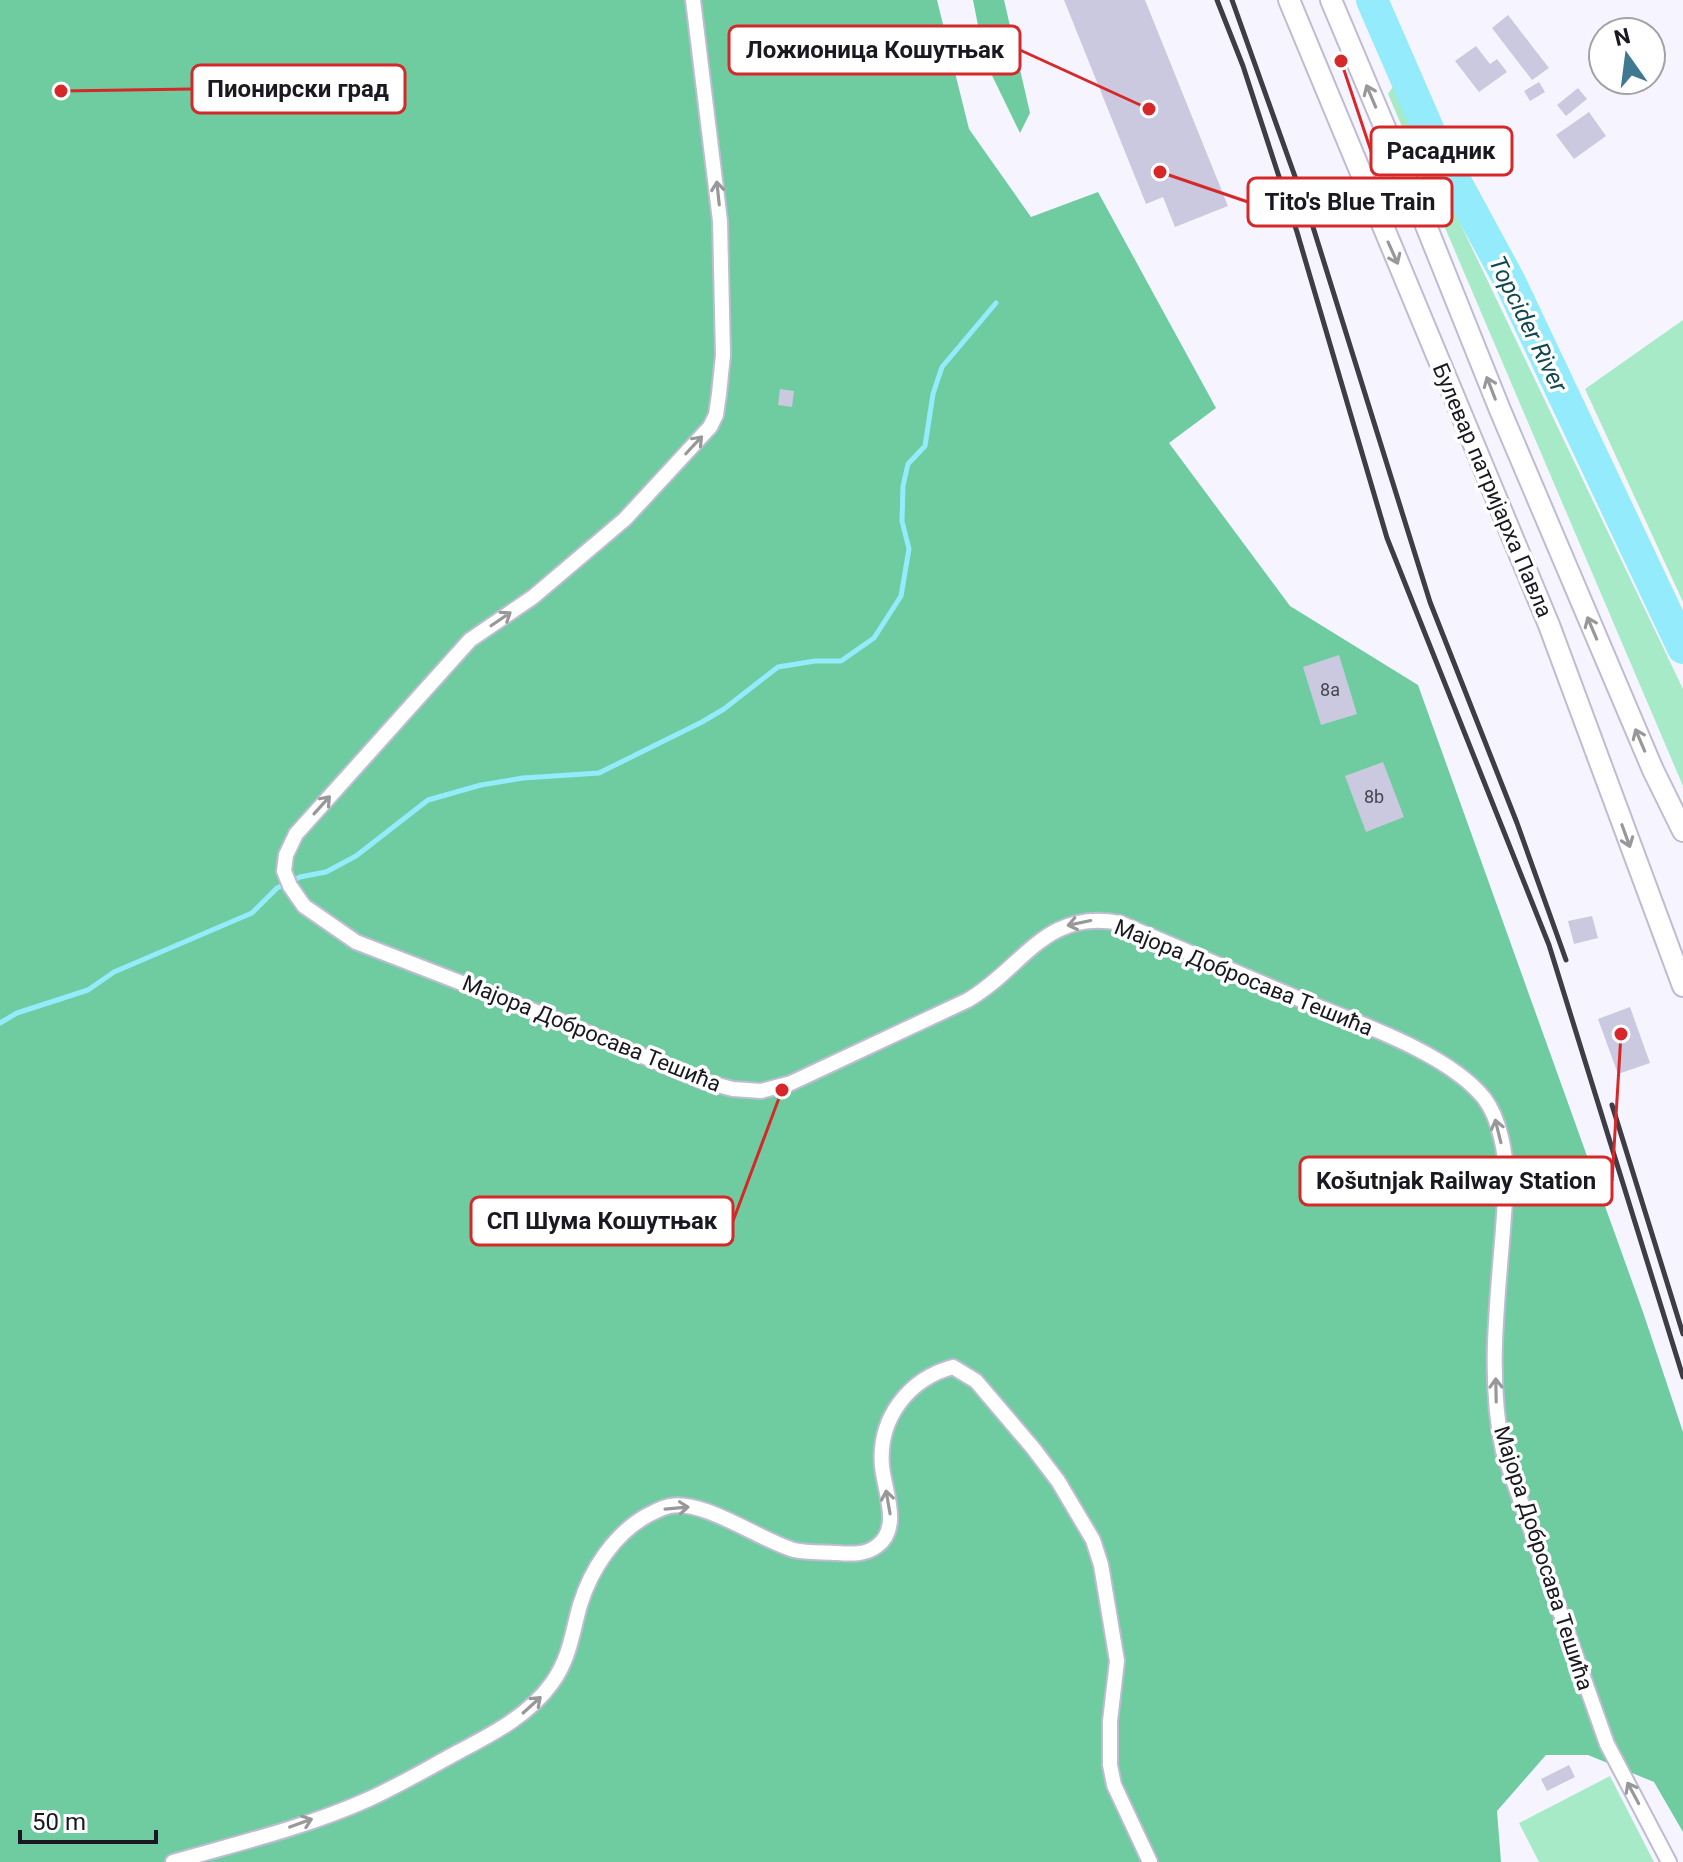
<svg xmlns="http://www.w3.org/2000/svg" width="1683" height="1862" viewBox="0 0 1683 1862" font-family="Roboto,sans-serif">
<style>
.green{fill:#a7eac8}
.forest{fill:#6fcca1}
.lines{fill:none;stroke-linecap:round;stroke-linejoin:round}
.stream{stroke:#93ebfb;stroke-width:5}
.river{stroke:#93ebfb;stroke-width:32}
.building{fill:#cac9df}
.street-casing{stroke:#bebcd2;stroke-width:18}
.secondary-casing{stroke:#bebcd2;stroke-width:24}
.street{stroke:#fff;stroke-width:14}
.secondary{stroke:#fff;stroke-width:20}
.rail{stroke:#3e3d46;stroke-width:5}
.oneway{stroke:#98989b}
.labels{text-anchor:middle;stroke-width:7;stroke-linejoin:round;paint-order:stroke}
.number-label{font-size:18px;fill:#464550}
.street-label{font-size:22px;fill:#1a1921;stroke:#fff}
.water-label{font-size:24px;font-style:italic;fill:#134850;stroke:#fff}
.leader{fill:none;stroke:#d62828;stroke-width:3}
.callout-dot{fill:#d62828;stroke:#fff;stroke-width:3}
.callout{fill:#fff;stroke:#d62828;stroke-width:3}
.callout-label{font-size:24px;text-anchor:middle;font-weight:bold;fill:#1a1921}
</style>
<rect width="100%" height="100%" fill="#f6f5ff"/>
<path class="green" d="M 1394,85 L 1683,689 L 1683,786 L 1388,94 Z
M 1683,320 L 1683,602 L 1585,389 Z
M 1610,1776 L 1654,1862 L 1539,1862 L 1519,1823 Z"/>
<path class="forest" d="M 0,0 L 937,0 L 969,129 L 1031,217 L 1098,192 L 1216,408 L 1169,443 L 1290,606 L 1418,685 L 1643,1312 L 1683,1432 L 1683,1832 L 1654,1782 L 1588,1755 L 1546,1755 L 1497,1811 L 1501,1862 L 0,1862 Z
M 973,0 L 1004,0 L 1030,113 L 1020,133 L 985,61 Z"/>
<g class="lines">
<path class="stream" d="M 0,1023 L 17,1013 L 88,990 L 114,972 L 252,913 L 277,888 L 300,877 L 326,872 L 356,856 L 428,800 L 481,785 L 523,778 L 599,773 L 702,722 L 724,709 L 778,667 L 815,661 L 841,661 L 874,638 L 901,596 L 909,549 L 902,521 L 903,486 L 908,464 L 925,446 L 933,394 L 942,367 L 996,303"/>
<path class="river" d="M 1372,0 L 1432,138 L 1510,282 L 1683,648"/>
</g>
<path class="building" d="M 1064,0 L 1145,0 L 1228,206 L 1175,227 L 1163,197 L 1146,204 Z
M 1508,15 L 1549,68 L 1532,80 L 1492,28 Z
M 1476,46 L 1490,64 L 1497,59 L 1507,72 L 1479,92 L 1455,61 Z
M 1539,82 L 1545,92 L 1530,101 L 1524,91 Z
M 1578,88 L 1587,99 L 1566,116 L 1557,105 Z
M 1589,112 L 1606,136 L 1574,159 L 1556,135 Z
M 780,389 L 794,391 L 792,407 L 778,405 Z
M 1339,655 L 1357,714 L 1321,725 L 1303,667 Z
M 1383,762 L 1404,817 L 1366,832 L 1345,776 Z
M 1592,916 L 1598,938 L 1574,944 L 1568,921 Z
M 1630,1007 L 1650,1063 L 1618,1074 L 1598,1019 Z
M 1569,1765 L 1575,1777 L 1547,1791 L 1541,1779 Z"/>
<g class="lines">
<g class="street-casing">
<path id="street" d="M 693,0 L 720,221 L 723,355 L 719,394 L 716,415 L 710,427 L 625,519 L 533,597 L 470,640 L 296,834 L 286,855 L 284,871 L 290,886 L 304,906 L 356,942 L 557,1020 L 702,1081 L 733,1089 L 761,1091 L 791,1083 L 968,1000 C 1023,968 1045,908 1120,923 C 1182,949 1243,975 1304,1001 C 1358,1023 1448,1053 1484,1098 C 1500,1119 1506,1154 1506,1179 C 1503,1269 1484,1362 1503,1451 L 1607,1744 L 1669,1862
M 173,1862 C 239,1843 307,1827 369,1799 C 400,1785 430,1767 460,1751 C 494,1733 529,1715 552,1683 C 570,1658 572,1633 580,1605 C 591,1569 615,1533 648,1515 C 654,1512 663,1507 670,1506 C 704,1499 761,1541 794,1550 C 807,1553 823,1552 837,1553 C 851,1554 865,1555 877,1546 C 902,1528 884,1490 882,1466 C 878,1419 908,1379 953,1367 L 976,1381 L 1033,1448 L 1058,1481 L 1093,1540 L 1101,1565 L 1117,1661 L 1110,1721 L 1110,1765 L 1114,1785 L 1150,1862"/>
</g>
<g class="secondary-casing">
<path id="secondary" d="M 1289,0 L 1549,625 L 1683,986
M 1331,0 L 1421,213 L 1500,410 L 1653,770 L 1683,831"/>
</g>
<use href="#street" class="street"/>
<use href="#secondary" class="secondary"/>
<path class="rail" d="M 1217,0 L 1243,66 L 1297,232 L 1387,538 L 1549,945 L 1683,1377
M 1232,0 L 1313,227 L 1430,602 L 1517,823 L 1566,960
M 1612,1105 L 1683,1334"/>
</g>
<defs><path id="oneway-shaft" d="M-6 0H5M1.5-3L5.5 0L1.5 3" fill="none" stroke-width="1.6" stroke-linecap="round" stroke-linejoin="round" transform="scale(2)"/></defs>
<g class="oneway">
<use href="#oneway-shaft" transform="translate(1371 96) rotate(-113)"/>
<use href="#oneway-shaft" transform="translate(718 193) rotate(-96)"/>
<use href="#oneway-shaft" transform="translate(1393 253) rotate(66)"/>
<use href="#oneway-shaft" transform="translate(1491 388) rotate(-111)"/>
<use href="#oneway-shaft" transform="translate(694 445) rotate(-47)"/>
<use href="#oneway-shaft" transform="translate(501 619) rotate(-34)"/>
<use href="#oneway-shaft" transform="translate(1592 628) rotate(-113)"/>
<use href="#oneway-shaft" transform="translate(1640 740) rotate(-113)"/>
<use href="#oneway-shaft" transform="translate(322 805) rotate(-48)"/>
<use href="#oneway-shaft" transform="translate(1626 836) rotate(70)"/>
<use href="#oneway-shaft" transform="translate(1079 923) rotate(168)"/>
<use href="#oneway-shaft" transform="translate(1498 1131) rotate(-104)"/>
<use href="#oneway-shaft" transform="translate(1496 1390) rotate(-91)"/>
<use href="#oneway-shaft" transform="translate(888 1502) rotate(-100)"/>
<use href="#oneway-shaft" transform="translate(677 1508) rotate(-5)"/>
<use href="#oneway-shaft" transform="translate(532 1705) rotate(-42)"/>
<use href="#oneway-shaft" transform="translate(1633 1793) rotate(-118)"/>
<use href="#oneway-shaft" transform="translate(301 1823) rotate(-20)"/>
</g>
<g class="labels">
<g class="number-label">
<text x="1330" y="696">8a</text>
<text x="1374" y="803">8b</text>
</g>
<g class="street-label">
<text transform="translate(1493 490) rotate(67)" y="8">Булевар патријарха Павла</text>
<text transform="translate(1244 977) rotate(22)" y="8">Мајора Добросава Тешића</text>
<text transform="translate(592 1033) rotate(22)" y="8">Мајора Добросава Тешића</text>
<text transform="translate(1544 1558) rotate(72)" y="8">Мајора Добросава Тешића</text>
</g>
<g class="water-label">
<text transform="translate(1528 324) rotate(64)" y="8">Topcider River</text>
</g>
</g>
<path class="leader" d="M1149 109L1020 50M61 91L192 89M1341 61L1371 151M1160 172L1248 202M1621 1034L1612 1181M782 1090L733 1221"/>
<g class="callout-dot">
<circle cx="1149" cy="109" r="8"/>
<circle cx="61" cy="91" r="8"/>
<circle cx="1341" cy="61" r="8"/>
<circle cx="1160" cy="172" r="8"/>
<circle cx="1621" cy="1034" r="8"/>
<circle cx="782" cy="1090" r="8"/>
</g>
<g class="callout">
<rect x="729" y="26" width="291" height="48" rx="8"/>
<rect x="192" y="65" width="213" height="48" rx="8"/>
<rect x="1371" y="127" width="141" height="48" rx="8"/>
<rect x="1248" y="178" width="204" height="48" rx="8"/>
<rect x="1300" y="1157" width="312" height="48" rx="8"/>
<rect x="471" y="1197" width="262" height="48" rx="8"/>
</g>
<g class="callout-label">
<text x="875" y="58">Ложионица Кошутњак</text>
<text x="298" y="97">Пионирски град</text>
<text x="1441" y="159">Расадник</text>
<text x="1350" y="210">Tito's Blue Train</text>
<text x="1456" y="1189">Košutnjak Railway Station</text>
<text x="602" y="1229">СП Шума Кошутњак</text>
</g>
<g transform="translate(1627 56) rotate(346)"><circle r="38" fill="#ffffff" stroke="#a3a3a6" stroke-width="2"/>
<path d="M0-6L14 30L0 20L-14 30Z" fill="#3e7891"/>
<text y="-12" font-size="22" font-weight="bold" text-anchor="middle" fill="#1a1921">N</text>
</g>
<path d="M20 1830v12h136v-12" fill="none" stroke="#1a1921" stroke-width="4"/>
<text x="32" y="1830" font-size="24" fill="#1a1921" stroke="#ffffff" stroke-width="6" paint-order="stroke">50 m</text>
</svg>
